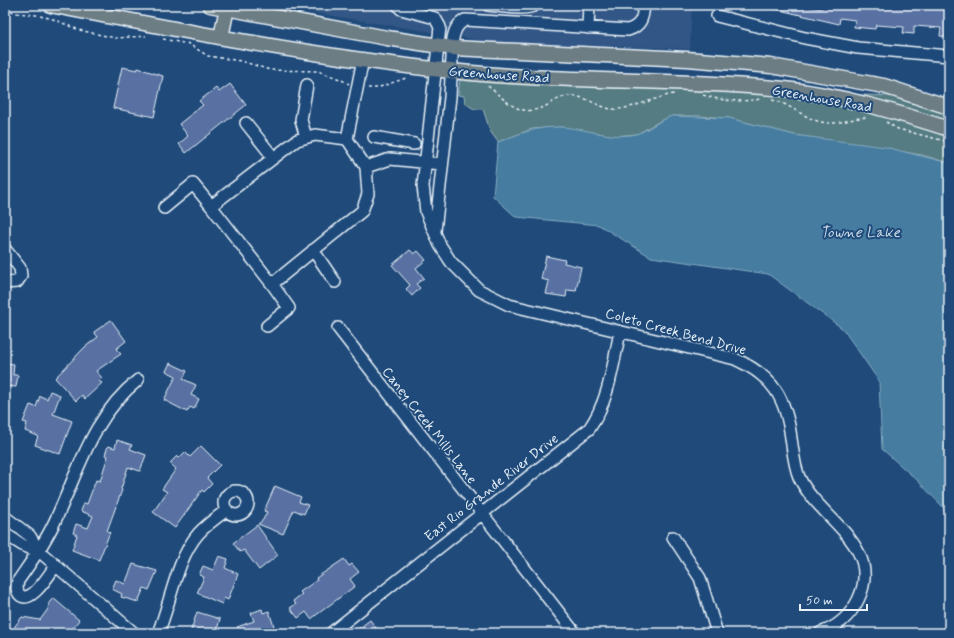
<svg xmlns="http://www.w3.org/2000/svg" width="954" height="638" viewBox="0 0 954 638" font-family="Mynerve,sans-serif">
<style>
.built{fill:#305686}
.green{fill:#557c82;stroke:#9eb6bd}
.water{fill:#447c9f;stroke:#86abc3}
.building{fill:#5871a2;stroke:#e8f1f8}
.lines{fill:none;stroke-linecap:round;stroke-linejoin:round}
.minor-casing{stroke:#e8f1f8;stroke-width:14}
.major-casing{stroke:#e8f1f8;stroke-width:17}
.path{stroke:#e8f1f8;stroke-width:1.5;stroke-dasharray:3 3;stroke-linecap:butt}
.minor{stroke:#1f4a7a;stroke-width:11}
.major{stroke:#6d7d84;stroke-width:14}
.labels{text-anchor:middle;stroke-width:4;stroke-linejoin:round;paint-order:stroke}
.street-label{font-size:14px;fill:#e8f1f8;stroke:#1f4a7a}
.water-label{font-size:15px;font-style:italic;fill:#cfdfeb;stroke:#1f4a7a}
</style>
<rect width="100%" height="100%" fill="#1f4a7a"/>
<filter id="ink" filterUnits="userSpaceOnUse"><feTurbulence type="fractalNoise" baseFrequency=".025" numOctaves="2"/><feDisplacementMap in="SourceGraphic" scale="8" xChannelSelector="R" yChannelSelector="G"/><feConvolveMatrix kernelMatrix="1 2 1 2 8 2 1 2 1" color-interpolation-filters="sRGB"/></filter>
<g filter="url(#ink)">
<path class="built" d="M 266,5 L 692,5 L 690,49 L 491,42 Z"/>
<path class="green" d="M 460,79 L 890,96 L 905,98 L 949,110 L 949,163 L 922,155 L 794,135 L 729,118 L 699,116 L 672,116 L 660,121 L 637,134 L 615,136 L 561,127 L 532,129 L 498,142 L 490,131 L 483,109 L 474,109 L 465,103 L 464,96 L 458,95 Z"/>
<path class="water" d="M 672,116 L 729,118 L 794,135 L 885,147 L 949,163 L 949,527 L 943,507 L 917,480 L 882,449 L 879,381 L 843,329 L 768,274 L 651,257 L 599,225 L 516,217 L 493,196 L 498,142 C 521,133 535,127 560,127 C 586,128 611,140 636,134 C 647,131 660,120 672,116 Z"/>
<path class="building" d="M 771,5 L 801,5 L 821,9 L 822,5 L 946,6 L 946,10 L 949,10 L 949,37 L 940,36 L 941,28 L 914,26 L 914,34 L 903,33 L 904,27 L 876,25 L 875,29 L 854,27 L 855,20 L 840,18 L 839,24 L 771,8 Z
M 122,67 L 137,70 L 138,68 L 163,76 L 154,117 L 113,108 Z
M 230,84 L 246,105 L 186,153 L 179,144 L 188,136 L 179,124 L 203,105 L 199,101 L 216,88 L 219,92 Z
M 410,250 L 414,254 L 418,251 L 426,260 L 416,268 L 424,278 L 416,284 L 420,288 L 412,296 L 406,289 L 410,285 L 392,265 Z
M 546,256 L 565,260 L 564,263 L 581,267 L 576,291 L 567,290 L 566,297 L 546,294 L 549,281 L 541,279 Z
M 111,320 L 126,341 L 116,349 L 121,354 L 96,371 L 102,378 L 99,381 L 102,383 L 85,399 L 82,395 L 76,401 L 55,378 L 85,347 L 98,337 L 94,332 Z
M 5,363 L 14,364 L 13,375 L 18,375 L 16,387 L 5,386 Z
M 170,363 L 187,371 L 183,379 L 196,385 L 191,395 L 199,399 L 194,409 L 190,407 L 187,412 L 164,400 L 176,376 L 166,371 Z
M 50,391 L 60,395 L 53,414 L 72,421 L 60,454 L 35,445 L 38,436 L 25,431 L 27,423 L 23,422 L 30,405 L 36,407 L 40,396 L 47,399 Z
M 117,440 L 132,445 L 130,449 L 146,455 L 140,471 L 128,467 L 121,489 L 122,490 L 107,531 L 110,532 L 99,560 L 72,550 L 77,535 L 73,533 L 76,524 L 88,528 L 93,516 L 81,511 L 84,503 L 87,504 L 96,480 L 100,481 L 108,456 L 105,455 L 108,446 L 115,448 Z
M 201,446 L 220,465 L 207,478 L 212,484 L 204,492 L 202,490 L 175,528 L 153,512 L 167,492 L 162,489 L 176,469 L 170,463 L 177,456 L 179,458 L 185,452 L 190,457 Z
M 275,486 L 301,497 L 299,502 L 308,505 L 304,514 L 294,510 L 283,534 L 258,524 L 263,520 L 267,512 L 264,511 Z
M 257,525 L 278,555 L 259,570 L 244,550 L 240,552 L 233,543 Z
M 219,556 L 228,559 L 225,568 L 238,574 L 228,600 L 224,598 L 222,604 L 197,593 L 204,577 L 199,575 L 203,566 L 213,570 Z
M 344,559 L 349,566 L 352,564 L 359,572 L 350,579 L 355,586 L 311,619 L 306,612 L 298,618 L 290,608 L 296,604 L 293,601 L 302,594 L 300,592 L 317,580 L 316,578 Z
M 133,564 L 157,571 L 149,590 L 144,588 L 138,602 L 121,597 L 122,594 L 112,589 L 116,580 L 125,584 Z
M 53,598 L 79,620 L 69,633 L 14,633 L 15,626 L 22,617 L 40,620 L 48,609 L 49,603 Z
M 262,609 L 263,613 L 269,611 L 276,633 L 239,633 L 237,627 L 254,621 L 251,613 Z
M 197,612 L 220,619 L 216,633 L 190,633 Z
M 370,620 L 380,633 L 353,633 Z"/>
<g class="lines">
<g class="minor-casing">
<path id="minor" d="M 398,5 L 401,9 L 435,18 L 440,27 L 423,186 L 426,212 L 440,245 L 451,262 L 479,290 L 509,305 L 735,359 C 773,376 786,398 791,438 C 793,451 794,465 799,477 C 817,518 885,545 858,600 C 850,616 838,627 820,633
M 488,5 C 499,6 527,11 535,5
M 717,16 L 805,38 L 858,48 L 949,56
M 588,28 L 589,5
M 363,59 L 347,139 L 366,167 L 390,159 L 442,164
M 246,123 L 273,157
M 306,137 L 301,120 L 307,85
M 374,137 L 414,144
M 347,139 L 315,135 L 297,140 L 211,206 L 272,284 L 362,211 L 368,194 L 366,167
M 164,208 L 193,184 L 211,206
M 435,231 L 450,97 L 453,38 C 455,29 457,25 465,20 L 628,30 C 641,26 643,18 644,5
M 5,249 L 20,268 L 21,276 L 17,282 L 5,283
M 313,250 L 335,282
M 267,326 L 289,308 L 272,284
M 338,328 L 575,633
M224 503a12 12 0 1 1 24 0a12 12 0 1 1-24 0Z
M 5,517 L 30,536 L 39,551 L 134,633
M 5,534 L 24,546 L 39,551
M 673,537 L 700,578 L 717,633
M 56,565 C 50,573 30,607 19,594 C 16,590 17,586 18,581 C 31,562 45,543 55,521 C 79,470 92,417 138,380
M 158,633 C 171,602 176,560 198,534 C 206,525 217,517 227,510
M 331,633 L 589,429 C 609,401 613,364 620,332"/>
</g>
<g class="major-casing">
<path id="major" d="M 50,5 C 183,31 316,57 451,71 C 562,83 674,78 785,89 C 840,95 896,112 949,129
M 210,5 L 387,38 L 453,48 L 687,59 L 771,66 L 884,86 L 949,107
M 221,37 L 227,8"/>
</g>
<path class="path" d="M 5,9 L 17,13 L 36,15 L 53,19 L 79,30 L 115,38 L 146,36
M 163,39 L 183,43
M 187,43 L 208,56 L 241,61 L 270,70 L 318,71 L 340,79 L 349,84
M 488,86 C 507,101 519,119 546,106 C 552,102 561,97 568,96 C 583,94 597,107 612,109 C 627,111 656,97 674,94
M 368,88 L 377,88 L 406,78
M 703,95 C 726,102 739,102 762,99
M 772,100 C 792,104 806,121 827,123 C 840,124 853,118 867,117
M 886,122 L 898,129 L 949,142"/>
<use href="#minor" class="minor"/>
<use href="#major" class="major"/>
</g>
</g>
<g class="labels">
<g class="street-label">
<text transform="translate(499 74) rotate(4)" y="5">Greenhouse Road</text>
<text transform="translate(822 98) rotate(10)" y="5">Greenhouse Road</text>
<text transform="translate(676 331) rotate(15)" y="5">Coleto Creek Bend Drive</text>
<text transform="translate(430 425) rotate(52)" y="5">Caney Creek Mills Lane</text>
<text transform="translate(491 487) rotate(-38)" y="5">East Rio Grande River Drive</text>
</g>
<g class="water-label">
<text x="860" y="237">Towne Lake</text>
</g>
</g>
<rect width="954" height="638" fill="none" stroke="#1f4a7a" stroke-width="20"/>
<rect x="10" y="10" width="934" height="618" fill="none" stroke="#e8f1f8" stroke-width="1.5" filter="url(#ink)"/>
<path d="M800 604v6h67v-6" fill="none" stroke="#e8f1f8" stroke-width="2"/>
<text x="806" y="604" font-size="12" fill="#e8f1f8" stroke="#1f4a7a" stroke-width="3" paint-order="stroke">50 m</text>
</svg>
